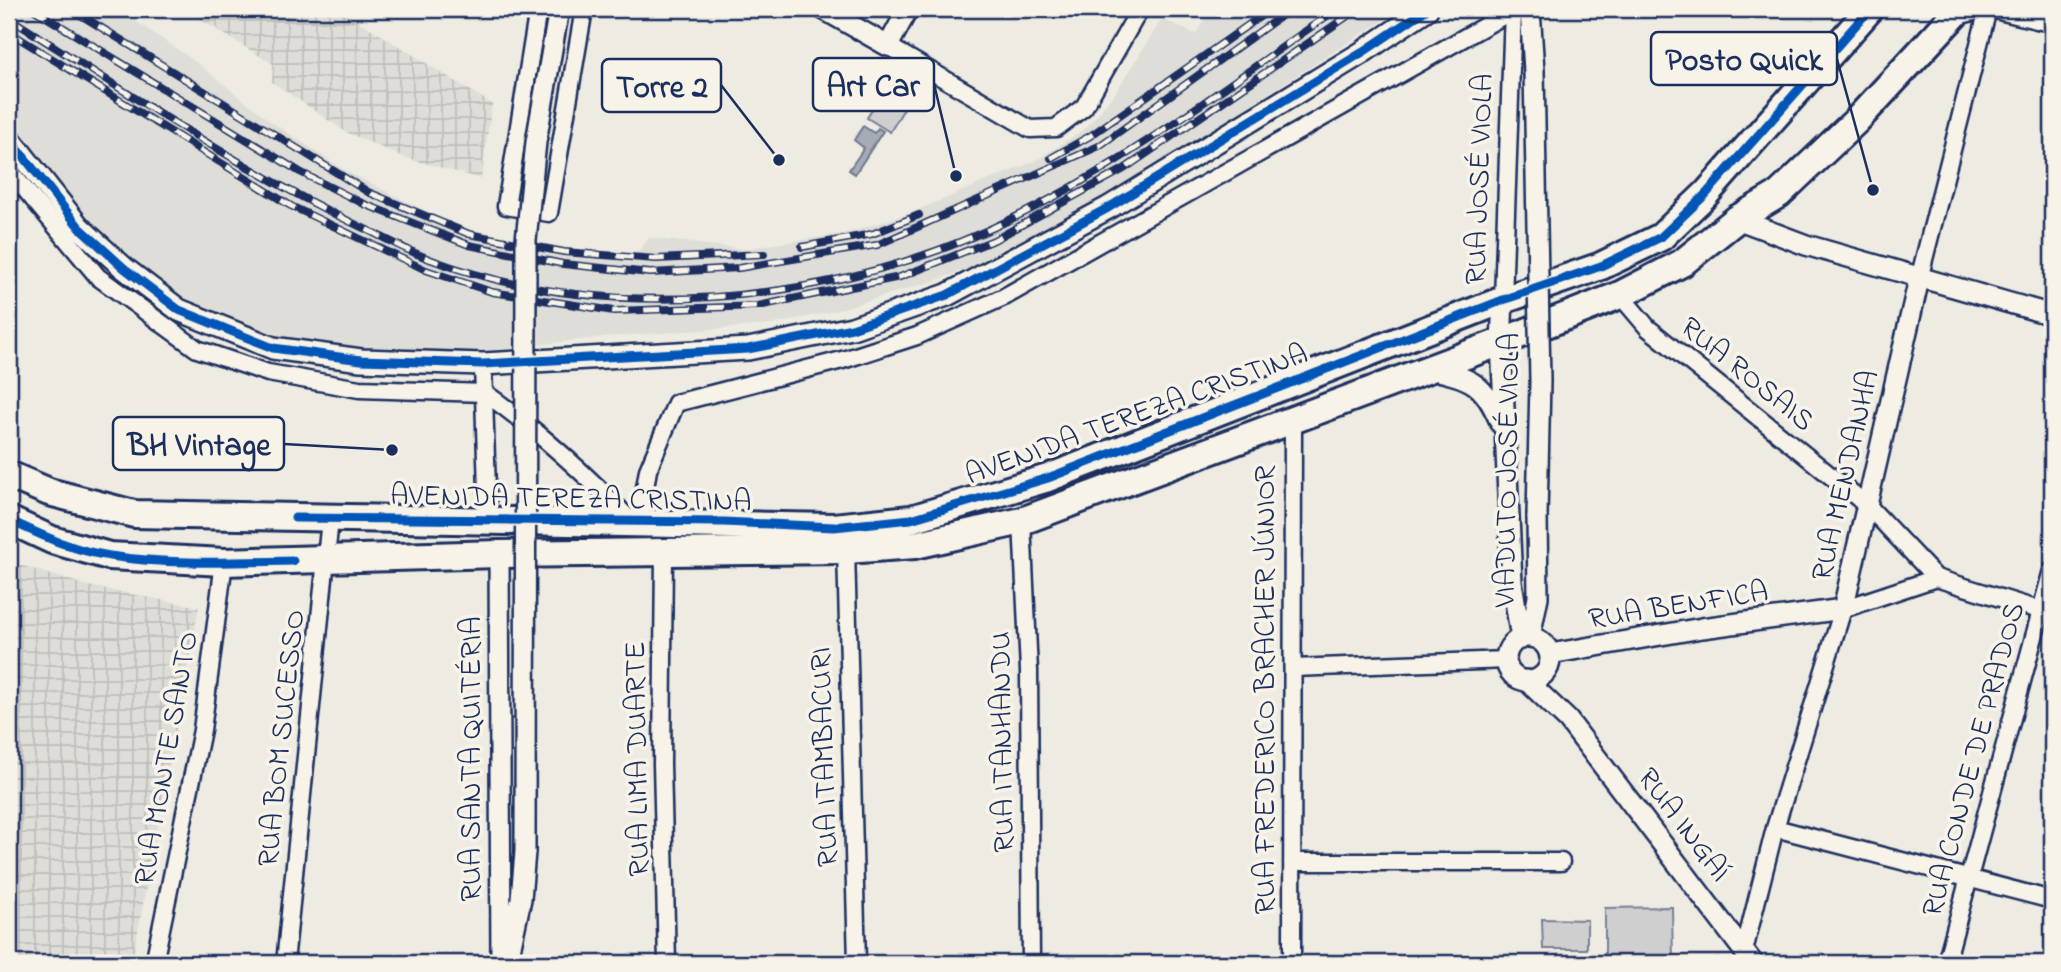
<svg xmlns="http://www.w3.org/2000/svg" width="2061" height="972" viewBox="0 0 2061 972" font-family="'Indie Flower',sans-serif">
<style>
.built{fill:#deddd8}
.industrial{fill:url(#industrial-grid)}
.green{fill:#cfcfcf;stroke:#757f96;stroke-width:2}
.water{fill:#a6abb5;stroke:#6e7992;stroke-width:2}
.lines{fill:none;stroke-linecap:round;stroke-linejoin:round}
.minor-casing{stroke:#1b2f5e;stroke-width:21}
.tertiary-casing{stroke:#1b2f5e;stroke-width:24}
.secondary-casing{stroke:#1b2f5e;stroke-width:26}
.trunk-casing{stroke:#1b2f5e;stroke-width:32}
.minor{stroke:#f7f3e8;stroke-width:16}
.tertiary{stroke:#f7f3e8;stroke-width:19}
.secondary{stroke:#f7f3e8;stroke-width:21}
.trunk{stroke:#f7f3e8;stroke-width:26}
.rail-casing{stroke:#1b2f5e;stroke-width:8}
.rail{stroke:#f7f3e8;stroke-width:5;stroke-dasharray:16;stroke-linecap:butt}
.tertiary-bridge-casing{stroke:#1b2f5e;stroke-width:24;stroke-linecap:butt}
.tertiary-bridge{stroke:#f7f3e8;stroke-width:19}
.cycleway-casing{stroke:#f7f3e8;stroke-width:13}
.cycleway{stroke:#0057b8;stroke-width:9}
.labels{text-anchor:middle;stroke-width:7;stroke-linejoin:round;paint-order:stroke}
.street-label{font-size:30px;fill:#1b2f5e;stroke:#f7f3e8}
.leader{fill:none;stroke:#1b2f5e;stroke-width:2.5}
.callout-dot{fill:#1b2f5e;stroke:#f7f3e8;stroke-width:2.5}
.callout{fill:#f7f3e8;stroke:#1b2f5e;stroke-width:2.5}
.callout-label{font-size:32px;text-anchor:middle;font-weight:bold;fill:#1b2f5e}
</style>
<defs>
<pattern id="industrial-grid" width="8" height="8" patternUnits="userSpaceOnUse" patternTransform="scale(1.75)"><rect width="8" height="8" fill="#deddd8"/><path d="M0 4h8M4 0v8" fill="none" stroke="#bebebc"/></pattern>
</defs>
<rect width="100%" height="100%" fill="#eeebe2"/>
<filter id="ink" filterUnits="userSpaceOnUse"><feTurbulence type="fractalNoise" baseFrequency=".0143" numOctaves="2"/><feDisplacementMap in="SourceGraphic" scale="14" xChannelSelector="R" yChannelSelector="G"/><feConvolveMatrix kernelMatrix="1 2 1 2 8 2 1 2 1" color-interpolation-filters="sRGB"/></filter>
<g filter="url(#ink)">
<path class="built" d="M 9,9 L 118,9 L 193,60 L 273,123 L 344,170 L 427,212 L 469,232 L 498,239 L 554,248 L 636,254 L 649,238 L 743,249 L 848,233 L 913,212 L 1037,160 L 1086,128 L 1115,93 L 1162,19 L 1196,34 L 1208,13 L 1215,9 L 1401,9 L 1137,177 L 992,259 L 940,279 L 834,311 L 770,325 L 604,337 L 494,350 L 392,355 L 294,346 L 197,311 L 137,273 L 80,216 L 9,132 Z"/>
<path class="industrial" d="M 183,9 L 339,9 L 492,104 L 481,179 L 403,157 L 346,132 L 272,82 L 273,64 Z
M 20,565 L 89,586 L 199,607 L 132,963 L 9,963 L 9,570 Z"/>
<path class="green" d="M 895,71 L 918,85 L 890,132 L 867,118 Z
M 1672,907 L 1673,961 L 1605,959 L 1605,908 Z
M 1542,919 L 1587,920 L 1587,949 L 1543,949 Z"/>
<path class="water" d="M 863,126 L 874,133 L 878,128 L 883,131 L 855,174 L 849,170 L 864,148 L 854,140 Z"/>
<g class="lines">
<g class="minor-casing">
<path id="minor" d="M 538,9 L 506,206 L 549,213 L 584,9
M 888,46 L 1030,129 L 1056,128 L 1084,107 L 1140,9
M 9,170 L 98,277 L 197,349 L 268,373 L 359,389 L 485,393
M 1919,279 L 1988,9
M 1620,295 L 1648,328 L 1868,506 L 1936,578 L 2052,614
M 1503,300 L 1513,10
M 483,364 L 488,522
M 485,393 C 539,431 587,475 633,523
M 1022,521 L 1029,671 L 1031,963
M 639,523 L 648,470 L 676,403 L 846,359 L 917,336 L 1004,297 L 1515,9
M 846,550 L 857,963
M 664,554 L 662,764 L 667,963
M 1293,668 L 1507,660
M 1775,828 L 2052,900
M 1292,862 L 1561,862
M 1744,951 L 1775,828 L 1843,609 L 1936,578
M 154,963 L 202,730 L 224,562
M 285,963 L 330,519
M 1292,963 L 1293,418
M 1946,963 L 2052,570"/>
</g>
<g class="tertiary-casing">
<path id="tertiary" d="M 823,9 L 888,46 L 908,9
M 1530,9 L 1534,71
M 1997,9 L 2052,22
M 1954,15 L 1980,9
M 1737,219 L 1806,245 L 2052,315
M 1503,300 L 1501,342 L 1512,582 L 1521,639
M 1430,369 C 1473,379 1483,382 1501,424
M 499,554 L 501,963
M 1530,637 L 1538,597 L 1537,516
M1506 659a22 22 0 1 1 44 0a22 22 0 1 1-44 0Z
M 1550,654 L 1702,628 L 1843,609 L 1919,279
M 1526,680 L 1568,720 L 1753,963
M 509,955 L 521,899 L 525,852"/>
</g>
<g class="secondary-casing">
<path id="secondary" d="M 9,138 L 79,227 L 124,268 L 179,310 L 273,348 L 361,360 L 483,364 L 748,349 L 852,328 L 947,295 L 1108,208 L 1363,52 L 1427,9"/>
</g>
<g class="trunk-casing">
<path id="trunk" d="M 9,475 L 49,492 L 134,514 L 834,527 L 911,519 L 1048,478 L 1503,300 L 1601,266 L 1661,237 L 1706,194 L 1870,9
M 9,520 L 52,540 L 109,556 L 224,562 L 499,554 L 846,550 L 915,545 L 1022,521 L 1501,342 L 1620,295 L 1682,263 L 1737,219 L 1779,194 L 1857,120 L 1960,9"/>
</g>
<use href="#minor" class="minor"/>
<use href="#tertiary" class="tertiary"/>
<use href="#secondary" class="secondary"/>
<use href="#trunk" class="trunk"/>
<g class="rail-casing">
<path id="rail" d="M 33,9 L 300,172 L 364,204 L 469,245 L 563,264 L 650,273 L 739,268 L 877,245 L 1099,146 L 1291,9
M 71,9 L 368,192 L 469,234 L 564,252 L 656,259 L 764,254
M 9,18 C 124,90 236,167 359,226 C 383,237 407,251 432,260 C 605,324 821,305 988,230 C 1113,174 1225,86 1337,9
M 9,32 L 291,206 L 426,270 L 492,292 L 614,311 L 758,306 L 900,277 L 994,240 L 1124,169 L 1358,9
M 1051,158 L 1090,136 L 1271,9
M 802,247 L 872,234 L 919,215"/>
</g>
<use href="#rail" class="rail"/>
<g class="tertiary-bridge-casing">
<path id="tertiary-bridge" d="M 1534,71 L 1540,381 L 1537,516
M 525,852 L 526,240 L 536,142 L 559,9"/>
</g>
<use href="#tertiary-bridge" class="tertiary-bridge"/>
<g class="cycleway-casing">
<path id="cycleway" d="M 9,138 L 79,227 L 124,268 L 179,310 L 273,348 L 361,360 L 483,364 L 748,349 L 852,328 L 947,295 L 1108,208 L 1363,52 L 1427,9
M 295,518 L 724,522 L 834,527 L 911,519 L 1048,478 L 1503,300 L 1601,266 L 1661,237 L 1706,194 L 1870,9
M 9,520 C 41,535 74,551 110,556 C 169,565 233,562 293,561"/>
</g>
<use href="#cycleway" class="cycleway"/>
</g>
</g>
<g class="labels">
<g class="street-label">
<text transform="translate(1478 179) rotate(-88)" y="10">RUA JOSÉ VIOLA</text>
<text transform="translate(1748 373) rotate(39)" y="10">RUA ROSAIS</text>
<text transform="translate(1136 413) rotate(-20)" y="10">AVENIDA TEREZA CRISTINA</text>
<text transform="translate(1506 470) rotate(-89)" y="10">VIADUTO JOSÉ VIOLA</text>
<text transform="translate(1844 475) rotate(-77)" y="10">RUA MENDANHA</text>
<text transform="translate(571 497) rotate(1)" y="10">AVENIDA TEREZA CRISTINA</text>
<text transform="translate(1678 604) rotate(-9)" y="10">RUA BENFICA</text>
<text transform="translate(1264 690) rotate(-90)" y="10">RUA FREDERICO BRACHER JÚNIOR</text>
<text transform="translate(280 738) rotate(-84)" y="10">RUA BOM SUCESSO</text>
<text transform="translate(1001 742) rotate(-91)" y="10">RUA ITANHANDU</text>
<text transform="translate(823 757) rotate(-92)" y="10">RUA ITAMBACURI</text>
<text transform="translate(165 758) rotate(-80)" y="10">RUA MONTE SANTO</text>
<text transform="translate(470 759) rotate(-90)" y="10">RUA SANTA QUITÉRIA</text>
<text transform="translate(636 759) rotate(-91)" y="10">RUA LIMA DUARTE</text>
<text transform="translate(1972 759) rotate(-75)" y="10">RUA CONDE DE PRADOS</text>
<text transform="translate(1685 824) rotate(53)" y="10">RUA INGAÍ</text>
</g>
</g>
<path class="leader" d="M1873 190L1837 59M956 176L934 84M779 160L721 85M392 450L284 444"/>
<g class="callout-dot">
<circle cx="1873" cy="190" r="7"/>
<circle cx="956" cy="176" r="7"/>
<circle cx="779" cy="160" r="7"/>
<circle cx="392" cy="450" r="7"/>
</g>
<g class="callout">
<rect x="1651" y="32" width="186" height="53" rx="7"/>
<rect x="813" y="58" width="121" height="53" rx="7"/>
<rect x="602" y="59" width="119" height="53" rx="7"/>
<rect x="113" y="417" width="171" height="53" rx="7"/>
</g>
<g class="callout-label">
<text x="1744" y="70">Posto Quick</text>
<text x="873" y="96">Art Car</text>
<text x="662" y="97">Torre 2</text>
<text x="199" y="455">BH Vintage</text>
</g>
<rect width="2061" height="972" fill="none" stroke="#f7f3e8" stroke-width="35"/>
<rect x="18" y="18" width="2026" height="937" fill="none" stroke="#1b2f5e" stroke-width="2.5" filter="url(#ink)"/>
</svg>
